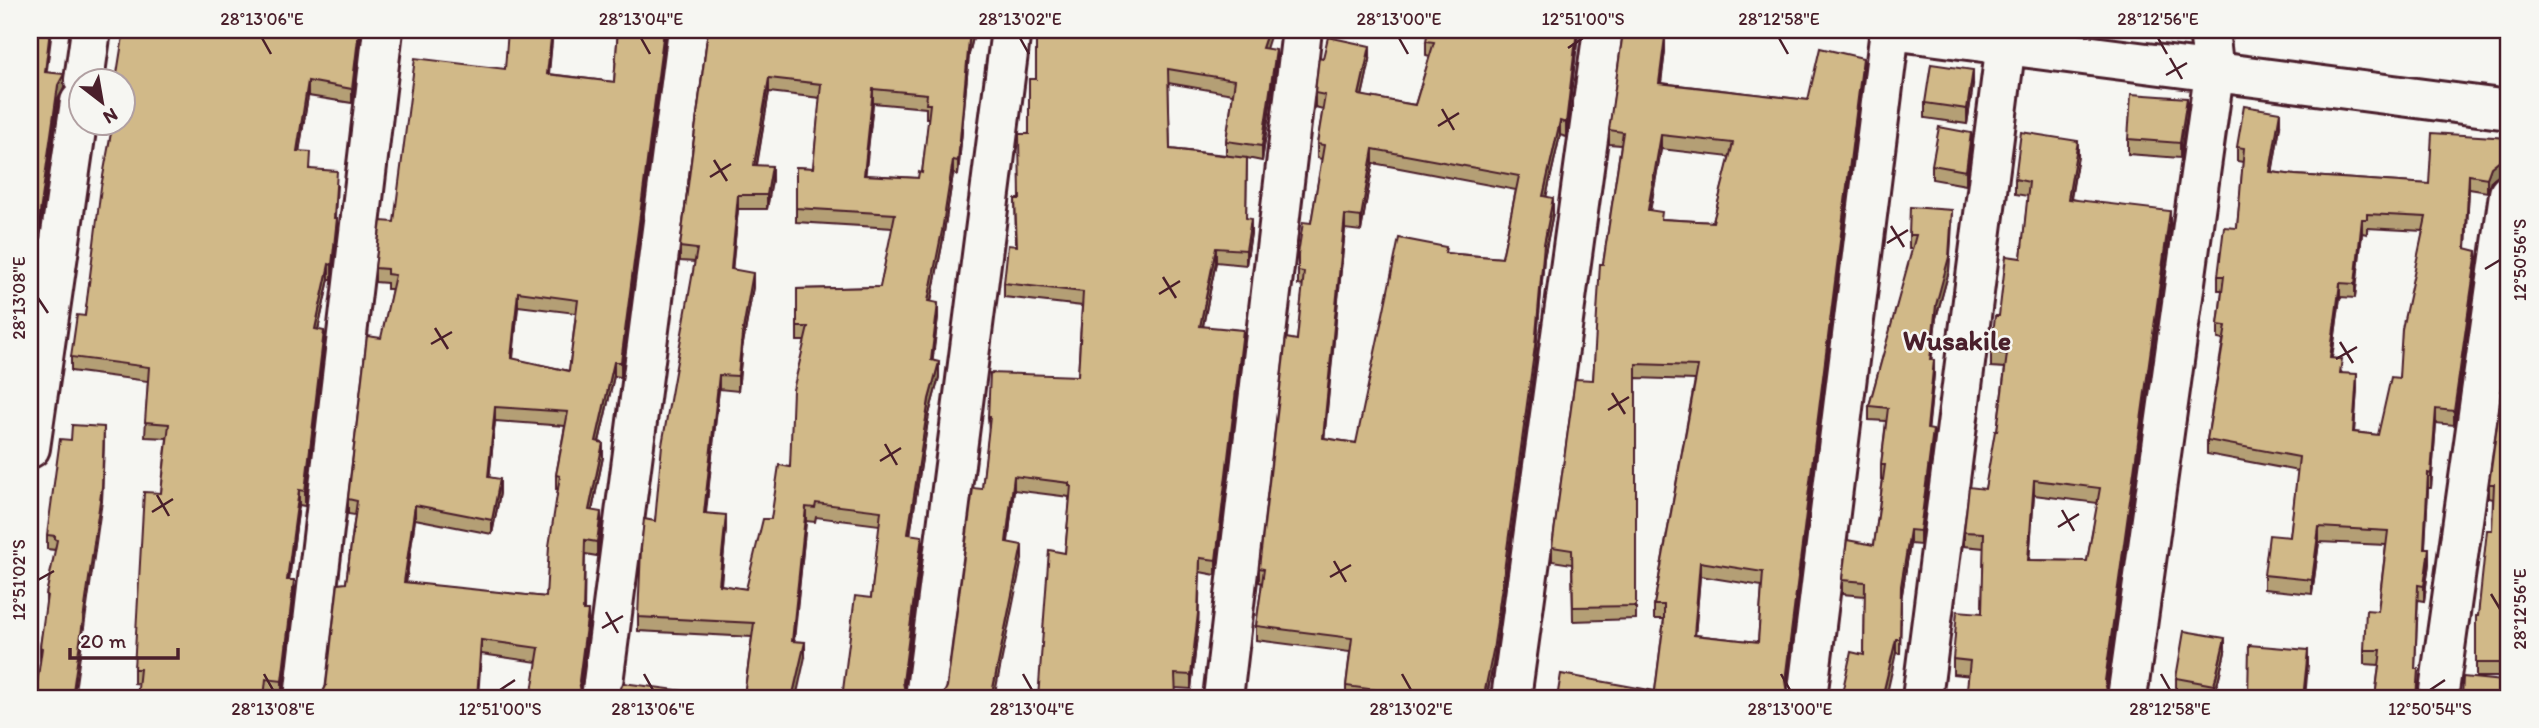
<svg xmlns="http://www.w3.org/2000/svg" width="2539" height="728" viewBox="0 0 2539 728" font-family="Itim,sans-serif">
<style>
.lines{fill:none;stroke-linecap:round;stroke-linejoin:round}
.street-casing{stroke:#4a1f2b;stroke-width:44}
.street{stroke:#f6f6f2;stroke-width:38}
.wall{fill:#b49f75;stroke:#4a1f2b;stroke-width:2;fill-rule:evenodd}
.shaded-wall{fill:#92825f;stroke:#4a1f2b;stroke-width:2}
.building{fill:#d1b988;stroke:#4a1f2b;stroke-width:2;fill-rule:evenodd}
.ticks{fill:none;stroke:#4a1f2b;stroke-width:2.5}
.labels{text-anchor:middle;stroke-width:5;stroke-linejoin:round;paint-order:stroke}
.district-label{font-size:28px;font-weight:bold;fill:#4a1f2b;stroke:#f6f6f2}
.neatline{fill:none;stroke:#4a1f2b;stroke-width:2.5}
.ticks-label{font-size:18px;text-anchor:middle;fill:#4a1f2b}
</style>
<rect width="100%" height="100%" fill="#f6f6f2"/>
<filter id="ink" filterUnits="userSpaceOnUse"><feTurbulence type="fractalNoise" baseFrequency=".0143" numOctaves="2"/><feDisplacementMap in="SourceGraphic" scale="14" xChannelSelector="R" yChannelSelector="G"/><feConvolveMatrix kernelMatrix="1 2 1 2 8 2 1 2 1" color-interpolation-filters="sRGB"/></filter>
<g filter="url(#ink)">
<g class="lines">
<g class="street-casing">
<path id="street" d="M 1891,30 L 2509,110
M 84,80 L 91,30
M 30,448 L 80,102
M 304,698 L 383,30
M 601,698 L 688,30
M 925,698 L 1011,30
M 1223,698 L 1302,30
M 1511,698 L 1603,30
M 1807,698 L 1890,30
M 1922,698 L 2006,43
M 2127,698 L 2214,74 L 2209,30
M 2438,698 L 2509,194"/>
</g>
<use href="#street" class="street"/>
</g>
<path class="wall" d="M 361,30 L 352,103 L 308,96 L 299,151 L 311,169 L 337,185 L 335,218 L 337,232 L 332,279 L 329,279 L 318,330 L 324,345 L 305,506 L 299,505 L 289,580 L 294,595 L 282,695 L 134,683 L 134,669 L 161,493 L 167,438 L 145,437 L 148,381 L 71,371 L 71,357 L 85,316 L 112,129 L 111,122 L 122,122 Z
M 553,30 L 549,74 L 614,82 L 618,30 L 666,30 L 621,377 L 614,376 L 599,442 L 603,457 L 592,511 L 601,526 L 597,556 L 585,554 L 584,611 L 588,625 L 537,662 L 481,654 L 478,698 L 320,698 L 326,686 L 346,583 L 355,515 L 348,514 L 348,499 L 392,289 L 387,289 L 387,283 L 375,282 L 375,268 L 394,222 L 505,69 ZM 518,306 L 576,313 L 569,371 L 513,359 ZM 495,421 L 565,426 L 556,475 L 556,489 L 558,489 L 546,597 L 406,583 L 415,519 L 492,534 L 500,493 L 489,477 Z
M 708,30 L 975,30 L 969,54 L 958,175 L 953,174 L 942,245 L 931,302 L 938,317 L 932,361 L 939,377 L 929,414 L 910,534 L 922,550 L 842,698 L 871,598 L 880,525 L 816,517 L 815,522 L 806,521 L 794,641 L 805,657 L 744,696 L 752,637 L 638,631 L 638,617 L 655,521 L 695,262 L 680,261 L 680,247 ZM 769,92 L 820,98 L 813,168 L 796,167 L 796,222 L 893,228 L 880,287 L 797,289 L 797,341 L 805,341 L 790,467 L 746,589 L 721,585 L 726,529 L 706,513 L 719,389 L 738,391 L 742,349 L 753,287 L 732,269 L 738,209 L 767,209 L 772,180 L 757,165 ZM 873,103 L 926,108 L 926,118 L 929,118 L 922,173 L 918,178 L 865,175 Z
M 1578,30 L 1566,137 L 1560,135 L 1546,197 L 1553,213 L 1544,258 L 1535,360 L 1493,665 L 1488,691 L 1495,698 L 1346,698 L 1346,686 L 1350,652 L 1256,640 L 1256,626 L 1262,583 L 1259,582 L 1259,568 L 1297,340 L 1303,286 L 1298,285 L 1298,254 L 1311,223 L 1322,159 L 1317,158 L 1317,144 L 1323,109 L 1315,107 L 1315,93 L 1370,60 L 1362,96 L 1415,105 L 1430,56 L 1426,55 L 1426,41 ZM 1373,163 L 1516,190 L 1502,258 L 1446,253 L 1356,443 L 1324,438 L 1345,229 L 1361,231 Z
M 1266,48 L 1276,64 L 1262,161 L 1247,158 L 1246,218 L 1251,233 L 1246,265 L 1216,262 L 1203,326 L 1243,344 L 1216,575 L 1200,572 L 1198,627 L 1191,689 L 1175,688 L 1065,553 L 1070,500 L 1069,500 L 1069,497 L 1014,490 L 1008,542 L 1022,559 L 947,687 L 982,489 L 989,431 L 988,417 L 1078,376 L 1082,306 L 1004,297 L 1004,283 L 1016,245 L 1015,199 L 1020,199 L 1036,79 ZM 1168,83 L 1233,94 L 1226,141 L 1226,155 L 1170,149 Z
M 1665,51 L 1661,83 L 1808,100 L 1863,71 L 1786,688 L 1787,698 L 1655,691 L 1664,619 L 1654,619 L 1654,605 L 1695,380 L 1636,378 L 1636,619 L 1573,621 L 1572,564 L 1552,561 L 1552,547 L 1593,380 L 1603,264 L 1621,145 L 1609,144 L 1609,130 ZM 1661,149 L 1730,157 L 1713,222 L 1662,219 L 1650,210 ZM 1700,576 L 1762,586 L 1758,642 L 1695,635 Z
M 1973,85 L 1967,124 L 1925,118 L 1925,103 Z
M 2187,113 L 2180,158 L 2128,154 L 2128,139 Z
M 2280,126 L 2272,172 L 2295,175 L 2429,184 L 2509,138 L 2509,173 L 2501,174 L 2491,181 L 2487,192 L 2469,189 L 2466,249 L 2477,265 L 2454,425 L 2436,423 L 2431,488 L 2428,488 L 2425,548 L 2429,563 L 2424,601 L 2418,600 L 2415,669 L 2418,669 L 2417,698 L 2375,698 L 2379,665 L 2364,664 L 2364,650 L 2378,611 L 2386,545 L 2319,542 L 2312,594 L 2264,589 L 2264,575 L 2290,537 L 2298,471 L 2207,454 L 2207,440 L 2223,340 L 2218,339 L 2218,325 L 2222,290 L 2218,290 L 2218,276 L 2237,228 L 2243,162 L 2237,161 L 2237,147 ZM 2367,228 L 2423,231 L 2399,378 L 2378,435 L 2354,432 L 2357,388 L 2342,373 L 2332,358 L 2340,297 L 2355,298 L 2362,233 L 2367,234 Z
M 1971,147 L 1966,185 L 1932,179 L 1932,165 Z
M 2078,156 L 2071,199 L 2170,225 L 2106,689 L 1953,674 L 1953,659 L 1982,613 L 1984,548 L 1964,546 L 1964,532 L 1985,489 L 1997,431 L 2005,368 L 1991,367 L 1991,352 L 1999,316 L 2021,258 L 2028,196 L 2015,194 L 2015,179 ZM 2034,495 L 2098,503 L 2087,561 L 2029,560 Z
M 1952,224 L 1949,271 L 1936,318 L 1931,360 L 1934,374 L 1928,429 L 1933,444 L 1920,545 L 1910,544 L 1901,600 L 1900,653 L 1864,655 L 1865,596 L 1842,594 L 1842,580 L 1874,545 L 1883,479 L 1881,479 L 1881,465 L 1886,421 L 1869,420 L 1869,406 L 1913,249 L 1909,249 L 1909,235 Z
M 2509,339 L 2509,610 L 2507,610 L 2507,677 L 2476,677 L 2476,616 L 2478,616 L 2492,530 L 2493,499 L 2489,498 L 2489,484 Z
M 104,441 L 102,501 L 40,661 L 40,647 L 46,609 L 46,595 L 55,553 L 55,550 L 47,549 L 47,535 Z
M 2225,652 L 2214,698 L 2208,698 L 2176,693 L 2176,678 Z"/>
<path class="shaded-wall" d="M 50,30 L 52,30 L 45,85 L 45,72 Z
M 359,30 L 361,30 L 352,103 L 352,89 Z
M 552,30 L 553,30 L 547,88 L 547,74 Z
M 664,30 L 666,30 L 621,377 L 621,362 Z
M 972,30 L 975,30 L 969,54 L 958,175 L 958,161 L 969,40 Z
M 1268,30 L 1272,30 L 1262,62 L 1262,48 Z
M 1577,30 L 1578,30 L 1578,36 L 1566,137 L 1566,123 Z
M 1665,37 L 1665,51 L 1659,97 L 1659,83 Z
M 1370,46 L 1370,60 L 1359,110 L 1359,95 Z
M 1276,50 L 1276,64 L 1262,161 L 1262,146 Z
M 1863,58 L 1863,71 L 1785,695 L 1785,681 Z
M 1973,70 L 1973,85 L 1967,124 L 1967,109 Z
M 64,74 L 64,88 L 58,99 L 30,297 L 30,283 L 58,85 Z
M 769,78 L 769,92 L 754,180 L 754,165 Z
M 308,81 L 308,96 L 297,165 L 297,151 Z
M 873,89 L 873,103 L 864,189 L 864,175 Z
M 2187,98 L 2187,113 L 2180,158 L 2180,143 Z
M 2280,112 L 2280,126 L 2270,186 L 2270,172 Z
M 1560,121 L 1560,135 L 1543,211 L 1543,196 Z
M 1971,133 L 1971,147 L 1966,185 L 1966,171 Z
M 1661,135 L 1661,149 L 1648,223 L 1648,210 Z
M 2078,141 L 2078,156 L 2068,213 L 2068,199 Z
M 1373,149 L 1373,163 L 1361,231 L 1361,217 Z
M 2501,159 L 2501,174 L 2491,181 L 2487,192 L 2487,178 L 2491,167 Z
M 953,160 L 953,174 L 942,245 L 928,316 L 928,301 Z
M 772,166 L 772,180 L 767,209 L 767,195 Z
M 2469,175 L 2469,189 L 2465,263 L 2465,248 Z
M 738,195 L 738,209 L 731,283 L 731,269 Z
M 1553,198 L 1553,213 L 1544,258 L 1535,360 L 1493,665 L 1486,698 L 1485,690 L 1544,244 Z
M 1952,210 L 1949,271 L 1936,318 L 1930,374 L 1930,360 L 1936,305 Z
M 2170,211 L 2170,225 L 2105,696 L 2105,681 Z
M 1345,215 L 1345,229 L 1323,452 L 1323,438 Z
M 337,218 L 337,232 L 332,279 L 332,265 Z
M 1251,219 L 1251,233 L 1246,265 L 1246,250 Z
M 2362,219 L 2362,233 L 2355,298 L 2355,284 Z
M 1216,248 L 1216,262 L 1200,340 L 1200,326 Z
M 2477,251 L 2477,265 L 2454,425 L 2454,411 Z
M 329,264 L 329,279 L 315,344 L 315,329 Z
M 753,273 L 753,287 L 742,349 L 738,391 L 738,376 L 742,335 Z
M 2340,283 L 2340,297 L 2330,372 L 2330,358 Z
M 518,292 L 518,306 L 511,373 L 511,358 Z
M 938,303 L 938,317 L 931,374 L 931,360 Z
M 1243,330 L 1243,344 L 1216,575 L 1216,560 Z
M 324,331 L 324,345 L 305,506 L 305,491 Z
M 1934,360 L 1934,374 L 1927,443 L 1927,429 Z
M 614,362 L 614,376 L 596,455 L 596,441 Z
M 939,362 L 939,377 L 929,414 L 908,548 L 908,534 L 929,399 Z
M 2357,374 L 2357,388 L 2353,446 L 2353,432 Z
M 719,375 L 719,389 L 704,527 L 704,513 Z
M 495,407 L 495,421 L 488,491 L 488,477 Z
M 2436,409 L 2436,423 L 2431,488 L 2431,474 Z
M 104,427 L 102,501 L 74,698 L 72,698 Z
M 1933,430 L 1933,444 L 1920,545 L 1920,531 Z
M 603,443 L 603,457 L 589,525 L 589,510 Z
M 2428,473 L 2428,488 L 2424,562 L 2424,548 Z
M 1014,476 L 1014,490 L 1006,556 L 1006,542 Z
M 500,479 L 500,493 L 492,534 L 492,520 Z
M 2034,480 L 2034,495 L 2028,574 L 2028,560 Z
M 299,490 L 299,505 L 287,594 L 287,580 Z
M 415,505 L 415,519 L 404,597 L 404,582 Z
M 806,507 L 806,521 L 792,655 L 792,641 Z
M 601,512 L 601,526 L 597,556 L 597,542 Z
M 726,515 L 726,529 L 719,599 L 719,585 Z
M 2319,527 L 2319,542 L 2312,594 L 2312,580 Z
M 1910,530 L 1910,544 L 1901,600 L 1900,653 L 1901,586 Z
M 922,536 L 922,550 L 903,696 L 903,682 Z
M 1022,545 L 1022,559 L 994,698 L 991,698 Z
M 2429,548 L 2429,563 L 2424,601 L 2424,586 Z
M 1200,558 L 1198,627 L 1191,689 L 1191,675 Z
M 1700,562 L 1700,576 L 1694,649 L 1694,635 Z
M 294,580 L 294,595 L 282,695 L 282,681 Z
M 588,611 L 588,625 L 579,695 L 579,681 Z
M 2225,638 L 2225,652 L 2214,698 L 2214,685 Z
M 1896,639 L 1896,653 L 1886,698 L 1882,698 Z
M 481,640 L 481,654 L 477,698 Z
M 805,642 L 805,657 L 796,698 L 792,698 Z
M 2308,650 L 2308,665 L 2305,698 L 2303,698 Z"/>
<path class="building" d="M 30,30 L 50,30 L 45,72 L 64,74 L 58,85 L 30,283 Z
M 124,30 L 359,30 L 352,89 L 308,81 L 297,151 L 311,152 L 310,169 L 337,171 L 334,218 L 337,218 L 332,265 L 329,264 L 315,329 L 324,331 L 305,491 L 299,490 L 287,580 L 294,580 L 282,681 L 266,679 L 264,698 L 137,698 L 140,669 L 134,669 L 144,492 L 161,493 L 169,424 L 145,422 L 149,367 L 71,357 L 77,315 L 85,316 L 101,187 L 113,122 L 122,122 L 122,80 L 116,80 Z
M 508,30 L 552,30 L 547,74 L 614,82 L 618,30 L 664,30 L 621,362 L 614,362 L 596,441 L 603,443 L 589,510 L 601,512 L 597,542 L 585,540 L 583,611 L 588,611 L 579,681 L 581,692 L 586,698 L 531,698 L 539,648 L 481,640 L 477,698 L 320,698 L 326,686 L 338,584 L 346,583 L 357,501 L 348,499 L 367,336 L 381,338 L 395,275 L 387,274 L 387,269 L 375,268 L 381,221 L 394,222 L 415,58 L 505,69 ZM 518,292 L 578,300 L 569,371 L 511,358 ZM 495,407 L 568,412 L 556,475 L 560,476 L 549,546 L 546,597 L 404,582 L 415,505 L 492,520 L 500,479 L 488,477 Z
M 708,30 L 972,30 L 969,40 L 958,161 L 953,160 L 942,231 L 928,301 L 938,303 L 931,360 L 939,362 L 929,399 L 908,534 L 922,536 L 903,682 L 905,692 L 909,698 L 842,698 L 855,596 L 871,598 L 881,511 L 816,503 L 815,508 L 806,507 L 792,641 L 805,642 L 792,698 L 740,698 L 741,695 L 744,696 L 754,623 L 638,617 L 641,549 L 644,519 L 655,521 L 662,445 L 697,249 L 680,247 ZM 769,78 L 821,84 L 813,168 L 796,167 L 796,208 L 895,214 L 880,287 L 797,289 L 797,327 L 808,327 L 793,390 L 790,467 L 779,465 L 771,519 L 763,519 L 746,589 L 719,585 L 726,515 L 704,513 L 719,375 L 738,376 L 742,335 L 753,273 L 731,269 L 738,195 L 767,195 L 772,166 L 754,165 ZM 873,89 L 927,94 L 926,104 L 930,104 L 922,173 L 919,172 L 918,178 L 864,175 Z
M 1036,30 L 1268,30 L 1262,48 L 1276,50 L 1262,146 L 1226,141 L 1235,80 L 1168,69 L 1170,149 L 1247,158 L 1246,218 L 1251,219 L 1246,250 L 1216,248 L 1200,326 L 1243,330 L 1216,560 L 1200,558 L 1198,613 L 1191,675 L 1175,674 L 1176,698 L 1038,698 L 1049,550 L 1065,553 L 1071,486 L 1069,486 L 1069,483 L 1014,476 L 1006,542 L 1022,545 L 991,698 L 941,698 L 947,687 L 973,488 L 982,489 L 990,417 L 988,417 L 990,373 L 1078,376 L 1083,292 L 1004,283 L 1008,245 L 1017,246 L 1015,199 L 1020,199 L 1019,134 L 1029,134 L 1029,79 L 1036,79 Z
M 1428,30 L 1577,30 L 1566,123 L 1560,121 L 1543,196 L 1553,198 L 1544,244 L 1535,346 L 1493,651 L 1485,690 L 1491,692 L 1495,698 L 1414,698 L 1415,695 L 1346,686 L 1352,638 L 1256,626 L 1264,569 L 1259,568 L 1286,338 L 1297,340 L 1304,272 L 1298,271 L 1298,254 L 1303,222 L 1311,223 L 1324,145 L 1317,144 L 1325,95 L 1315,93 L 1319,57 L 1323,58 L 1328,37 L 1370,46 L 1359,95 L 1415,105 L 1434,42 L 1426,41 ZM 1373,149 L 1519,176 L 1502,258 L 1445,253 L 1446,247 L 1399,238 L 1356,443 L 1323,438 L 1345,215 L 1361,217 Z
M 1623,32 L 1665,37 L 1659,83 L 1808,100 L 1820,48 L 1863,58 L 1785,681 L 1787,693 L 1786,698 L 1557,698 L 1561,674 L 1655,691 L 1664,620 L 1664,605 L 1654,605 L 1698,366 L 1636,364 L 1636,606 L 1573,607 L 1572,550 L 1552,547 L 1575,379 L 1593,380 L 1600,264 L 1603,264 L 1623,132 L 1609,130 ZM 1661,135 L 1733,143 L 1713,222 L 1661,219 L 1662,212 L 1648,210 ZM 1700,562 L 1763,572 L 1758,642 L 1694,635 Z
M 1931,64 L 1973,70 L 1967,109 L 1925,103 Z
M 2131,94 L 2187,98 L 2180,143 L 2128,139 Z
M 2244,106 L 2280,112 L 2270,172 L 2295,175 L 2429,184 L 2432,133 L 2509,138 L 2509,159 L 2501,159 L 2491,167 L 2487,178 L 2469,175 L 2465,248 L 2477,251 L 2454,411 L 2436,409 L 2431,474 L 2428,473 L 2424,548 L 2429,548 L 2424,586 L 2418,585 L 2415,669 L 2418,669 L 2416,698 L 2375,698 L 2381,650 L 2364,650 L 2366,610 L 2378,611 L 2388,531 L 2319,527 L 2312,580 L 2264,575 L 2269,535 L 2290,537 L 2299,457 L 2207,440 L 2226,326 L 2218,325 L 2224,276 L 2218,276 L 2224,227 L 2237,228 L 2244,148 L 2237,147 ZM 2367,214 L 2426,217 L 2402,329 L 2399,378 L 2391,377 L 2378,435 L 2353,432 L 2357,374 L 2340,373 L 2342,359 L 2330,358 L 2340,283 L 2355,284 L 2362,219 L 2367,219 Z
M 1939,127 L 1971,133 L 1966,171 L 1932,165 Z
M 2021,132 L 2078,141 L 2068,199 L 2170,211 L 2105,681 L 2107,691 L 2112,698 L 1966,698 L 1970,661 L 1953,659 L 1957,611 L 1982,613 L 1984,533 L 1964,532 L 1969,487 L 1985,489 L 1995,431 L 1997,431 L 2007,354 L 1991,352 L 1995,316 L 1999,316 L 2006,256 L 2021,258 L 2029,182 L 2015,179 ZM 2034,480 L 2100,488 L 2087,561 L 2028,560 Z
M 1910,207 L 1952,210 L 1949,257 L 1936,305 L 1930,360 L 1934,360 L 1927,429 L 1933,430 L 1920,531 L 1910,530 L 1901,586 L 1900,639 L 1896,639 L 1882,698 L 1841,698 L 1851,652 L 1864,655 L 1865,582 L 1842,580 L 1847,540 L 1874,545 L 1885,465 L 1881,465 L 1888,408 L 1869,406 L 1916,235 L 1909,235 Z
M 2509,339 L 2509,595 L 2507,595 L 2507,663 L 2476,663 L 2476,616 L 2478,616 L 2487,530 L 2492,530 L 2494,484 L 2489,484 Z
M 72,425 L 104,427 L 102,487 L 72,698 L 35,698 L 42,648 L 40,647 L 47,595 L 46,595 L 57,540 L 55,539 L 55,536 L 47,535 L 60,439 L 71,440 Z
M 2184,631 L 2225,638 L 2214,685 L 2176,678 Z
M 2249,645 L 2308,650 L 2303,698 L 2248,698 Z
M 2463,677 L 2502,681 L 2502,698 L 2462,698 Z
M 623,683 L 737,698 L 617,698 Z"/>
</g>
<path class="ticks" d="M 262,38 L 271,54M 641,38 L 650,54M 1020,38 L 1029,54M 1399,38 L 1408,54M 1779,38 L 1788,54M 2158,38 L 2167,54M 1568,48 L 1583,38M 2170,58 L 2182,79M 2166,75 L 2187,63M 1442,109 L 1454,130M 1438,126 L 1459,113M 714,160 L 727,181M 710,177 L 731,164M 1891,226 L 1904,247M 1887,243 L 1908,230M 2485,269 L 2500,260M 1163,277 L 1176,298M 1159,294 L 1180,281M 38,298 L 48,313M 435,328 L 448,349M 2340,342 L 2353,363M 431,344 L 452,332M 2336,359 L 2357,347M 1612,393 L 1625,414M 1608,410 L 1629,397M 885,444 L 897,465M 880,461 L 901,448M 157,495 L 169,516M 2062,510 L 2074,531M 152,512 L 173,499M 2058,527 L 2079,514M 1334,561 L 1346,582M 1330,577 L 1351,565M 38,580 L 54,571M 2491,594 L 2500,609M 606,612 L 618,633M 602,628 L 623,616M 264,674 L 273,690M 644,674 L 653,690M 1023,674 L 1032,690M 1402,674 L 1411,690M 1781,674 L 1790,690M 2161,674 L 2170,690M 500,690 L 515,680M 2430,690 L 2445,680"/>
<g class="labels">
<g class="district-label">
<text x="1957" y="350">Wusakile</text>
</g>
</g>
<rect width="2539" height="728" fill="none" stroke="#f6f6f2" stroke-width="77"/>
<g transform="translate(102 102) rotate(149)"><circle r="33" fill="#f6f6f2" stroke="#b1a0a2" stroke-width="2"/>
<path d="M0-5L12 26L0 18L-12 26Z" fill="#4a1f2b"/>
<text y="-10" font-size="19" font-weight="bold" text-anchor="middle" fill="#4a1f2b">N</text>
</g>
<path d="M70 648v10h108v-10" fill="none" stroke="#4a1f2b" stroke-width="3.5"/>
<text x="80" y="648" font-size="21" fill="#4a1f2b" stroke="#f6f6f2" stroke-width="5" paint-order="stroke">20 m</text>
<rect x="38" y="38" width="2462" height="652" class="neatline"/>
<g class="ticks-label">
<text x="262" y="25">28°13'06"E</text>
<text x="641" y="25">28°13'04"E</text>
<text x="1020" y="25">28°13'02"E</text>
<text x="1399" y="25">28°13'00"E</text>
<text x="1583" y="25">12°51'00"S</text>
<text x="1779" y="25">28°12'58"E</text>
<text x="2158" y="25">28°12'56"E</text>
<text transform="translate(2520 260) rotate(-90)" y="6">12°50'56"S</text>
<text transform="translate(19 298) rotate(-90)" y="6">28°13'08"E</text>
<text transform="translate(19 580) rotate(-90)" y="6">12°51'02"S</text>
<text transform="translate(2520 609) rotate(-90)" y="6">28°12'56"E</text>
<text x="273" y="715">28°13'08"E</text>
<text x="500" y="715">12°51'00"S</text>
<text x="653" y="715">28°13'06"E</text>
<text x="1032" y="715">28°13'04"E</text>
<text x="1411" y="715">28°13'02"E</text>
<text x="1790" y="715">28°13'00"E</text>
<text x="2170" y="715">28°12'58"E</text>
<text x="2430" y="715">12°50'54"S</text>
</g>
</svg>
